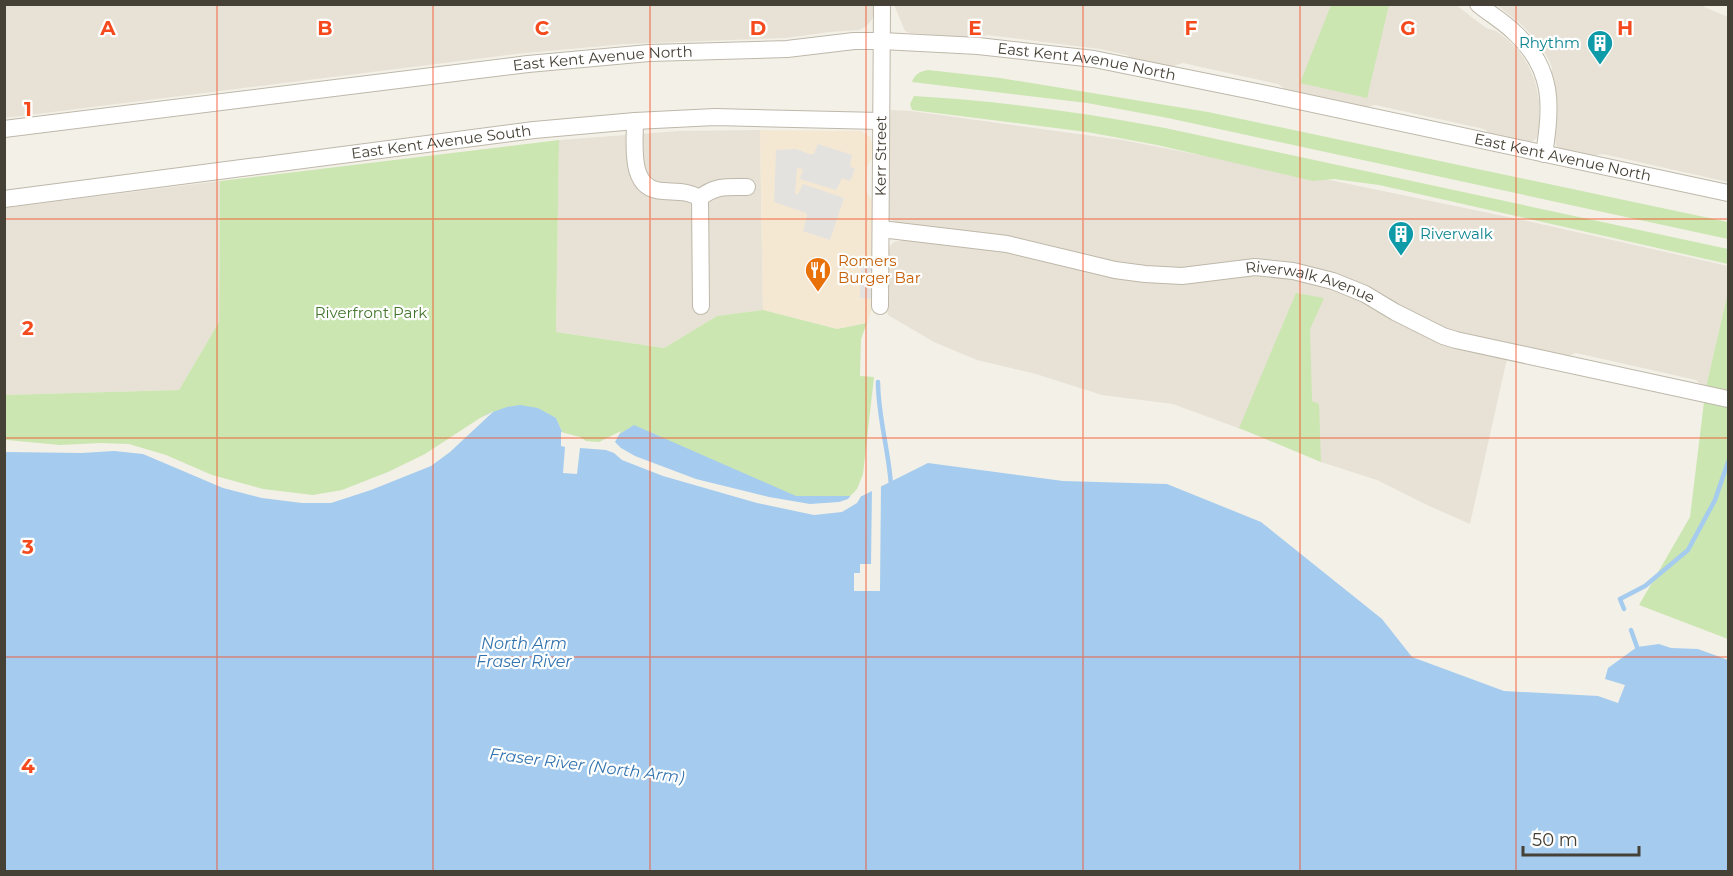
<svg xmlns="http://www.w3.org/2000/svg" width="1733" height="876" viewBox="0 0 1733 876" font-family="Montserrat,sans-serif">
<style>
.residential{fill:#e7e2d5}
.commercial{fill:#f4e8d3}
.green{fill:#cbe6b1}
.parking{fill:#e4e2df}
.water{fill:#a5ccee}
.pier{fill:#f3f0e7}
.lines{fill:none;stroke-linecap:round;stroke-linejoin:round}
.stream{stroke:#a5ccee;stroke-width:4.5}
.minor-casing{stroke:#beb8aa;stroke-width:18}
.minor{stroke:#fff;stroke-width:16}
.grid{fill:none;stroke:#f44a1d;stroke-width:1.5;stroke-opacity:0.55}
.labels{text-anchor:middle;stroke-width:4.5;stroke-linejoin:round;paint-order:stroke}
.culture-label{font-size:15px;fill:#0d838f;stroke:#fff;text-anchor:end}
.street-label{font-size:15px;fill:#464136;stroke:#fff}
.food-label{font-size:15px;fill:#c56008;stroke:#fff;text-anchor:start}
.park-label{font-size:15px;fill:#43762b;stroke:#fff}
.water-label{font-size:16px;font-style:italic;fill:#3273af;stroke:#fff}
.grid-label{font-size:20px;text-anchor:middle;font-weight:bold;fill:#f44a1d;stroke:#fff;stroke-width:4.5;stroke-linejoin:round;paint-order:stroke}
</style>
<rect width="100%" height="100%" fill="#f3f0e7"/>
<path class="residential" d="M 4,5 L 874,5 L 874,14 L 871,21 L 865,27 L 859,30 L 830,32 L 785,38 L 625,44 L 515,54 L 5,118 Z
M 894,5 L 1456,5 L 1486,28 L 1496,31 L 1508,40 L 1520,52 L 1528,65 L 1535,81 L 1539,101 L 1539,128 L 1537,138 L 1533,141 L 1525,141 L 1492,135 L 1484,129 L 1375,105 L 1363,108 L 1286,90 L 1278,84 L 1183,63 L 1170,67 L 1132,60 L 1127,55 L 1100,49 L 987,35 L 978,38 L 910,33 L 905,31 Z
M 1497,5 L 1700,5 L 1728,17 L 1728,182 L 1603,154 L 1590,156 L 1560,150 L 1556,146 L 1555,137 L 1551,78 L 1552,68 L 1550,62 L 1540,45 L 1523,26 Z
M 891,110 L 911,111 L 1122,140 L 1325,179 L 1532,222 L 1728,266 L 1728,292 L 1706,387 L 1702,386 L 1696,380 L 1576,353 L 1568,356 L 1510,345 L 1470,524 L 1427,505 L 1377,480 L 1321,462 L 1279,443 L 1173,404 L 1102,395 L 1036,374 L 977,360 L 934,342 L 888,315 L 886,306 L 887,255 L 890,246 L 894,242 L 904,240 L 924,226 L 894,222 L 888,216 L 888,143 Z
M 760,130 L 763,310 L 717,316 L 664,348 L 556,332 L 559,140 L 679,131 Z
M 220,181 L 219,322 L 179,390 L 5,395 L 4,208 Z"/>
<path class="commercial" d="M 760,130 L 861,131 L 870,137 L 874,149 L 873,156 L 867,167 L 866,191 L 873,203 L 872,237 L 874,255 L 873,260 L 870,262 L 862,262 L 861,298 L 872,299 L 873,306 L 867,323 L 837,329 L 763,310 Z"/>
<path class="green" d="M 1331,5 L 1389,5 L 1367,98 L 1300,83 Z
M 928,70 L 1000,78 L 1208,112 L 1728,222 L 1728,239 L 1168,118 L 1087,103 L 912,82 C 915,74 919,72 928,70 Z
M 914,96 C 998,101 1081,112 1165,128 L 1728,249 L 1728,264 L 1379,185 L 1334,179 L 1313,181 L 1157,145 L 1087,132 L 912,110 L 910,104 Z
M 559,140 L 556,332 L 664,348 L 717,316 L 763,310 L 837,329 L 867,323 L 861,339 L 860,376 L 874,377 L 863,474 L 857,489 L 848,499 L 810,504 L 592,444 L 564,436 L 556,418 L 427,456 L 345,491 L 313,498 L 261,492 L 60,448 L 5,444 L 4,395 L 179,390 L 219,322 L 220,181 Z
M 1728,292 L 1728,392 L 1706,387 Z
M 1296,293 L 1324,298 L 1310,329 L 1312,401 L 1319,404 L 1321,462 L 1239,428 Z
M 1704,402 L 1728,407 L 1728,639 L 1639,605 L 1690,517 Z"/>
<path class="parking" d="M 818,144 L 852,155 L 850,164 L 851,167 L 855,169 L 850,181 L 842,178 L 836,190 L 800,179 L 803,169 L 797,168 L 795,194 L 798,194 L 803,184 L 844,198 L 830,240 L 803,231 L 807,215 L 806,213 L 774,202 L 776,150 L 796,149 L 809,154 L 814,154 Z
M 872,260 L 872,299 L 860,298 L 861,262 L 870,262 Z"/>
<path class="water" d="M 520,405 L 538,408 L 556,418 L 564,436 C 602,447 601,446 634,425 L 796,496 L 862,496 L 928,463 L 1063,481 L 1167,484 L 1261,522 L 1382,619 L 1412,657 L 1504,691 L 1598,696 L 1618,703 L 1625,685 L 1605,679 L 1608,668 L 1637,647 L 1659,644 L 1671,648 L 1698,649 L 1728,660 L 1728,871 L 5,871 L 4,444 L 60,448 L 128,447 L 211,478 L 261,492 L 313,498 L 345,491 L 427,456 L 487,414 L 507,407 Z"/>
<path class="pier" d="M 494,411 L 450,452 L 431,466 L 371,490 L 331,503 L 302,503 L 262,498 L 223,488 L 143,454 L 114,451 L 81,453 L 7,452 L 5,453 L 4,441 L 7,440 L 60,445 L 100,443 L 129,444 L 166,455 L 212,475 L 263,489 L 313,495 L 342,490 L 388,472 L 425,454 L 480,418 Z
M 621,431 L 615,442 L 621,448 L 635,456 L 696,479 L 769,497 L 810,504 L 839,502 L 848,499 L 853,493 L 863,493 L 857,503 L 842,512 L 814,515 L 757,503 L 663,476 L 622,460 L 614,453 L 606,450 L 580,448 L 577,474 L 563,473 L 565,447 L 561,446 L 561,432 L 580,437 L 586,441 L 599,442 Z
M 881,484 L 880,591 L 854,591 L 854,573 L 860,573 L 860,564 L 871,564 L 872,488 Z"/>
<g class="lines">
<path class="stream" d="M 878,382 C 878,417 889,451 891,486
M 1624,609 L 1620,599 L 1645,586 L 1688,550 L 1715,500 L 1728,462
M 1631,630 L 1637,647"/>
<g class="minor-casing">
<g id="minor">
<path d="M 1478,4 C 1490,14 1504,22 1515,33 C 1554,69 1552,107 1544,154"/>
<path d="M 635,121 C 635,145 628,191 664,191 C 678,192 688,191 700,198 L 701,306"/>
<path id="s1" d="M 4,129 L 528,64 L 649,53 L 787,49 L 854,41 L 882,41 L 978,46 L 1094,59 L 1262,93 L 1728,193"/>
<path d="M 700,198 C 715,185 728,187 747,187"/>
<path id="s2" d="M 4,199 L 534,130 L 635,121 L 715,117 L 880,121"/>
<path id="s3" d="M 881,229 L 1007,244 L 1115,270 L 1145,274 L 1182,276 L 1255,267 L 1293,271 L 1333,281 L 1365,294 L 1395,312 L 1443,336 L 1456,340 L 1728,399"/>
<path id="s4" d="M 880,306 L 882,4"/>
</g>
</g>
<use href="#minor" class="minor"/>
</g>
<path class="grid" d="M 217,4 L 217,872M 433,4 L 433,872M 650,4 L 650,872M 866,4 L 866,872M 1083,4 L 1083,872M 1300,4 L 1300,872M 1516,4 L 1516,872M 4,219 L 1728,219M 4,438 L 1728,438M 4,657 L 1728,657"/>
<defs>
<g id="building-pin" transform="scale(1.35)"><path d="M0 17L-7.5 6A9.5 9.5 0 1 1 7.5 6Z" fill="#0f9aa8" stroke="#fff"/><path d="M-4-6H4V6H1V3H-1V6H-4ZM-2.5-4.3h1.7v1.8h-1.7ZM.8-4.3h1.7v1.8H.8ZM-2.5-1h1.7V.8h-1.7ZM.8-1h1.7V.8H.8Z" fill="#fff"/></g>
<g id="restaurant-pin" transform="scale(1.35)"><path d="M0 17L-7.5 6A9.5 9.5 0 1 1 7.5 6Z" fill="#e8710a" stroke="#fff"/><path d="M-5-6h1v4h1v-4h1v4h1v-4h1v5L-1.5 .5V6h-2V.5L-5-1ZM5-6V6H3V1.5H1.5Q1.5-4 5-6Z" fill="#fff"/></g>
</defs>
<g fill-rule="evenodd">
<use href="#building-pin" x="1600" y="43"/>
<use href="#building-pin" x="1401" y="234"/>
<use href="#restaurant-pin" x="818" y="270"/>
</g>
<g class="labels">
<g class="culture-label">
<text x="1580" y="48">Rhythm</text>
<text x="1420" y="239" text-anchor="start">Riverwalk</text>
</g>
<g class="street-label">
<text dy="5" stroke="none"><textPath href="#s1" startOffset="603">East Kent Avenue North</textPath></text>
<text dy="5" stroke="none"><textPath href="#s1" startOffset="1089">East Kent Avenue North</textPath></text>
<text dy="5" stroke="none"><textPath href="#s2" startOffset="441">East Kent Avenue South</textPath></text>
<text dy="5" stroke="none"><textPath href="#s4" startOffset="150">Kerr Street</textPath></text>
<text dy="5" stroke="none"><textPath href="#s1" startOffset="1575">East Kent Avenue North</textPath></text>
<text dy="5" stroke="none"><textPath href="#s3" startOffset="436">Riverwalk Avenue</textPath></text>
</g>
<g class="food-label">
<text x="838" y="266">Romers<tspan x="838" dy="17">Burger Bar</tspan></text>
</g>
<g class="park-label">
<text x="371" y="318">Riverfront Park</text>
</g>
<g class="water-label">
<text x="524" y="649">North Arm<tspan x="524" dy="18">Fraser River</tspan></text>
<text transform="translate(587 765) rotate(7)" y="6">Fraser River (North Arm)</text>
</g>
</g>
<g class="grid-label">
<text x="108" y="35">A</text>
<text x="325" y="35">B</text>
<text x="542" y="35">C</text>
<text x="758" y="35">D</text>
<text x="975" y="35">E</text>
<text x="1191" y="35">F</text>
<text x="1408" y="35">G</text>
<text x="1625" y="35">H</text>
<text x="28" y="116">1</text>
<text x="28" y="335">2</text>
<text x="28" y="554">3</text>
<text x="28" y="773">4</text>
</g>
<rect width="1733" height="876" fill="none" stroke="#464136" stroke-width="12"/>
<path d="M1523 846v9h116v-9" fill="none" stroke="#464136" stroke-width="3"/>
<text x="1532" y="846" font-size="18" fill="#464136" stroke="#ffffff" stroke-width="4.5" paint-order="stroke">50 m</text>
</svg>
